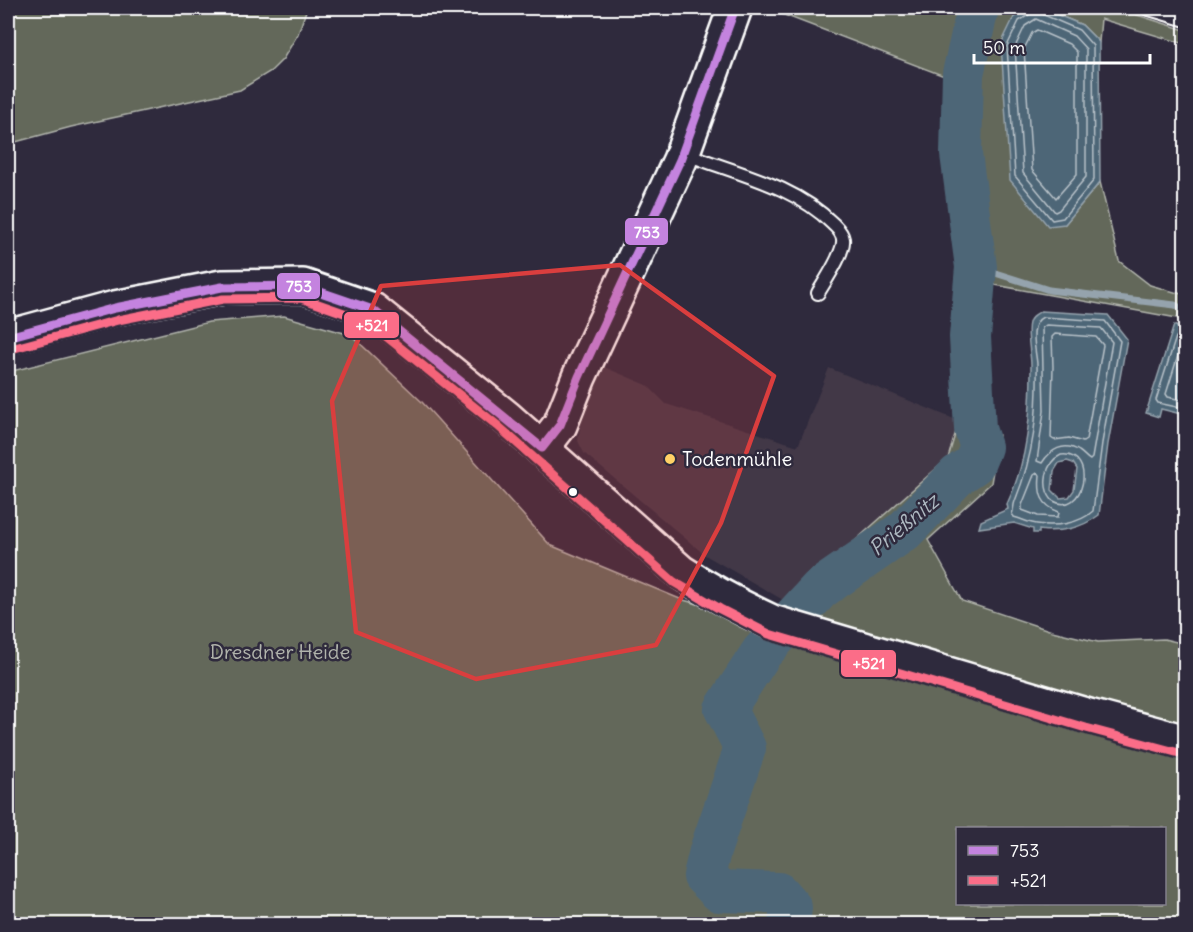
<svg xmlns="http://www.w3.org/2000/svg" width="1193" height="932" viewBox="0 0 1193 932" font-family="Delius,sans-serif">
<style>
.built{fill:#423847}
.green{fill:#63685a;stroke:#b1b4ac;stroke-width:1.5;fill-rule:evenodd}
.water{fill:#4e6677;stroke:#95a3ad;stroke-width:1.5;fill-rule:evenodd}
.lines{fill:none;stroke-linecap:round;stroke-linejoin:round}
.shore{stroke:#b8c2c9;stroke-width:1.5}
.stream{stroke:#95a3ad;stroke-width:7}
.river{stroke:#4e6677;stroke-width:42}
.lane-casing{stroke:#fff;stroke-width:16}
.secondary-casing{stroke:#fff;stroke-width:38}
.lane{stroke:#2f2a3d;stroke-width:12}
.secondary{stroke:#2f2a3d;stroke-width:33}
.bus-1-casing{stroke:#2f2a3d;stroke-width:14}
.bus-2-casing{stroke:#2f2a3d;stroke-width:14}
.bus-1{stroke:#c483df;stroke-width:9}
.bus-2{stroke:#fb6d88;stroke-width:9}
.marked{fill:#da3e3e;fill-opacity:0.2;stroke:#da3e3e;stroke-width:4.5;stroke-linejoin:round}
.poi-dot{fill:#ffd166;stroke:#2f2a3d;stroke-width:2}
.bus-dot{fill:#fff;stroke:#2f2a3d;stroke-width:2}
.labels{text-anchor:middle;stroke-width:5;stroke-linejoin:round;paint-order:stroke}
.poi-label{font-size:20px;fill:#fff;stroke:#2f2a3d;text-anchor:start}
.park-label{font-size:20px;fill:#b1b4ac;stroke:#2f2a3d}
.water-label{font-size:21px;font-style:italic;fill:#afbac2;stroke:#2f2a3d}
.line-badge{stroke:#2f2a3d;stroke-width:2}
.badge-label{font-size:16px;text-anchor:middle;font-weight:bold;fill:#fff}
</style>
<rect width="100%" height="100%" fill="#2f2a3d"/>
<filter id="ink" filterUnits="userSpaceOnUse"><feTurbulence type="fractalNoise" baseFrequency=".0167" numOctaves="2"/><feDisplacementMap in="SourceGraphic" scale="12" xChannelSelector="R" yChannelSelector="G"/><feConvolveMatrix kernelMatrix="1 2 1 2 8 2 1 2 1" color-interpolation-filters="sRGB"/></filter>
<g filter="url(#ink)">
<path class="built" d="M 604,367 L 647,385 L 666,404 L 798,446 L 829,368 L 959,421 L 948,458 L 820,572 L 790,604 L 705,555 L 584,453 L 578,441 L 582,417 Z"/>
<path class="green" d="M 8,8 L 307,8 L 298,34 L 283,59 L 271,71 L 240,90 L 71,127 L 8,144 Z
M 766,8 L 1030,8 L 1014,17 L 1065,224 L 1100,182 L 1119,261 L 1150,285 L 1185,295 L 1185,323 L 1177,318 L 979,282 L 979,245 L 971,163 L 968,85 Z
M 1041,8 L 1115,8 L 1185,30 L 1185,44 L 1101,19 L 1099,42 L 1082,25 Z
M 284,316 L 351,335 L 422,402 L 550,545 L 680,599 L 1033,700 L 801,617 L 790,604 L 820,572 L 948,458 L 959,421 L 999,435 L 991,483 L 928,540 L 962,601 L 1052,631 L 1098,642 L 1164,639 L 1185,644 L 1185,924 L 8,924 L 8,372 L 209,322 ZM 958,828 L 1164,828 L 1164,904 L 958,904 Z"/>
<path class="water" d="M 1030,8 L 1041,8 L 1082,25 L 1099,42 L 1100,182 L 1065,224 L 1048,226 L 1010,180 L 1001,44 L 1014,17 Z
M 1041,311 L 1108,315 L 1127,339 L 1108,444 L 1099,515 C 1082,528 1060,533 1039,530 L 1039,533 L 1033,533 L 1033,529 L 1014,523 L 979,528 L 981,521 L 1008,509 L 1007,504 C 1028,460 1031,414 1031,365 C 1031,354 1026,333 1029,323 C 1030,317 1036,314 1041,311 ZM 1067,461 L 1073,463 L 1077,469 L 1074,490 L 1069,497 L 1060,498 L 1052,490 L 1054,471 L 1059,463 Z
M 1174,325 L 1185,331 L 1185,415 L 1161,409 L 1159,417 L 1146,413 Z"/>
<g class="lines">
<path class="shore" d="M 1031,8 L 1030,14 L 1019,21 L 1007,46 L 1015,176 L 1052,220 L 1063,218 L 1094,180 L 1093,46 L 1079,30 L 1044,15 L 1041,8
M 1036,19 L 1074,36 L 1086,49 L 1086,177 L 1059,210 L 1055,212 L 1023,173 L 1015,47 L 1025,26 Z
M 1037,30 L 1069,44 L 1077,52 L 1077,174 L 1056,198 L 1032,170 L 1024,49 L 1032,33 Z
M 1043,317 L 1105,321 L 1120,341 L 1102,443 L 1093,511 C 1079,524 1055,527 1037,524 C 1030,523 1021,519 1014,517 L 1012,514 C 1014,510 1013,506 1015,501 C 1034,454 1038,415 1037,364 C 1036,350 1028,324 1043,317 Z
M 1046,325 L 1101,328 L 1112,342 L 1092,458 L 1090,460 C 1086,458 1084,454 1079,451 C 1064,441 1050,450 1042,463 L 1037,461 L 1044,411 L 1042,328 Z
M 1055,334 L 1096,337 L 1103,345 L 1086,440 L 1083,442 L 1069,438 L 1054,440 L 1051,438 L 1053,367 L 1052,337 Z
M 1186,336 L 1179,335 L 1176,337 L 1156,400 L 1158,403 L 1186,409
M 1186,344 L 1181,346 L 1166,394 L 1168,397 L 1186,401
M 1061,455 C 1098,451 1084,520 1052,500 C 1041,487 1045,462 1061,455 Z
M 1037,473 L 1040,475 C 1038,494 1041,505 1059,512 L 1058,517 L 1038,516 L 1022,510 L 1022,505 L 1034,475 Z"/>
<path class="stream" d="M 976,267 L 1049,290 L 1175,305 L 1186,311"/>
<path class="river" d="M 789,924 L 791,908 L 778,893 L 719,891 L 704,876 L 710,851 L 745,748 L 725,709 L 762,652 L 820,589 L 904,531 L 958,475 L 974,464 L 981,447 L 975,429 L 970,337 L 976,267 L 961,154 L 963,74 L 978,8"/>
<g class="lane-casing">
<path id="lane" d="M 1146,8 L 1186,20
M 684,153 C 734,173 793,184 833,224 C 837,228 842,232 843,239 C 845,252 825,281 818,293"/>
</g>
<g class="secondary-casing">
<path id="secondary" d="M 8,337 L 115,308 L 222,287 L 303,286 L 373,310 L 506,417 L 681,572 C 710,591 740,607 772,622 L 1089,716 L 1186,742
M 542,448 L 560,425 L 579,377 L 680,160 L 735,8"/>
</g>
<use href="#lane" class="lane"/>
<use href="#secondary" class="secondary"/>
<g class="bus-1-casing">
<path id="bus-1" d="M 8,337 L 115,308 L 222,287 L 303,286 L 373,310 L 542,448
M 542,448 L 560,425 L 579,377 L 680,160 L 735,8"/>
</g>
<g class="bus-2-casing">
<path id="bus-2" d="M 11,349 L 118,320 L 223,299 L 301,298 L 367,321 L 498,426 L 674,582 L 720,609 L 769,634 L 1086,728 L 1183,754"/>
</g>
<use href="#bus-1" class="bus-1"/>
<use href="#bus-2" class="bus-2"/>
</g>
</g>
<path class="marked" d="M 620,265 L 774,376 L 721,523 L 656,645 L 476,679 L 356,632 L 332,401 L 381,286 Z"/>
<circle class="poi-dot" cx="670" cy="459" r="6"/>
<circle class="bus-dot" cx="573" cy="492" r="5"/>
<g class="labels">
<g class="poi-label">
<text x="682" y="466">Todenmühle</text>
</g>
<g class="park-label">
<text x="280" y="659">Dresdner Heide</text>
</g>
<g class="water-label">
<text transform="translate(904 525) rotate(-40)" y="7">Prießnitz</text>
</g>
</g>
<g class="line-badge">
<rect x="624" y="217" width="45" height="29" rx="6" fill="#c483df"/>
<rect x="276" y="272" width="45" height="28" rx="6" fill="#c483df"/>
<rect x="343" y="311" width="57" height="28" rx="6" fill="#fb6d88"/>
<rect x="840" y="649" width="57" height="29" rx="6" fill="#fb6d88"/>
</g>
<g class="badge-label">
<text x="647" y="238">753</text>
<text x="299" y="292">753</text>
<text x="372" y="331">+521</text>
<text x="869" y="669">+521</text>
</g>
<rect width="1193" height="932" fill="none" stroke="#2f2a3d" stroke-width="30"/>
<rect x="15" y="15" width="1163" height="902" fill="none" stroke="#fff" stroke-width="2" filter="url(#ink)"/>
<rect x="956" y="827" width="210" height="78" fill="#2f2a3d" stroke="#827f8b" stroke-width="1.5"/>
<rect x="968" y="846" width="30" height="9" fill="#c483df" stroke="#827f8b" stroke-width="1.5"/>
<text x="1010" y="857" font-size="18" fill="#ffffff">753</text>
<rect x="968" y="876" width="30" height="9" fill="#fb6d88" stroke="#827f8b" stroke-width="1.5"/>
<text x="1010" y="887" font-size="18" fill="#ffffff">+521</text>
<path d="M974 54v9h176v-9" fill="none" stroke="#ffffff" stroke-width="3"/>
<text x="983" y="54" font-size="18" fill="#ffffff" stroke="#2f2a3d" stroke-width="4.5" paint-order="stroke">50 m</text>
</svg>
